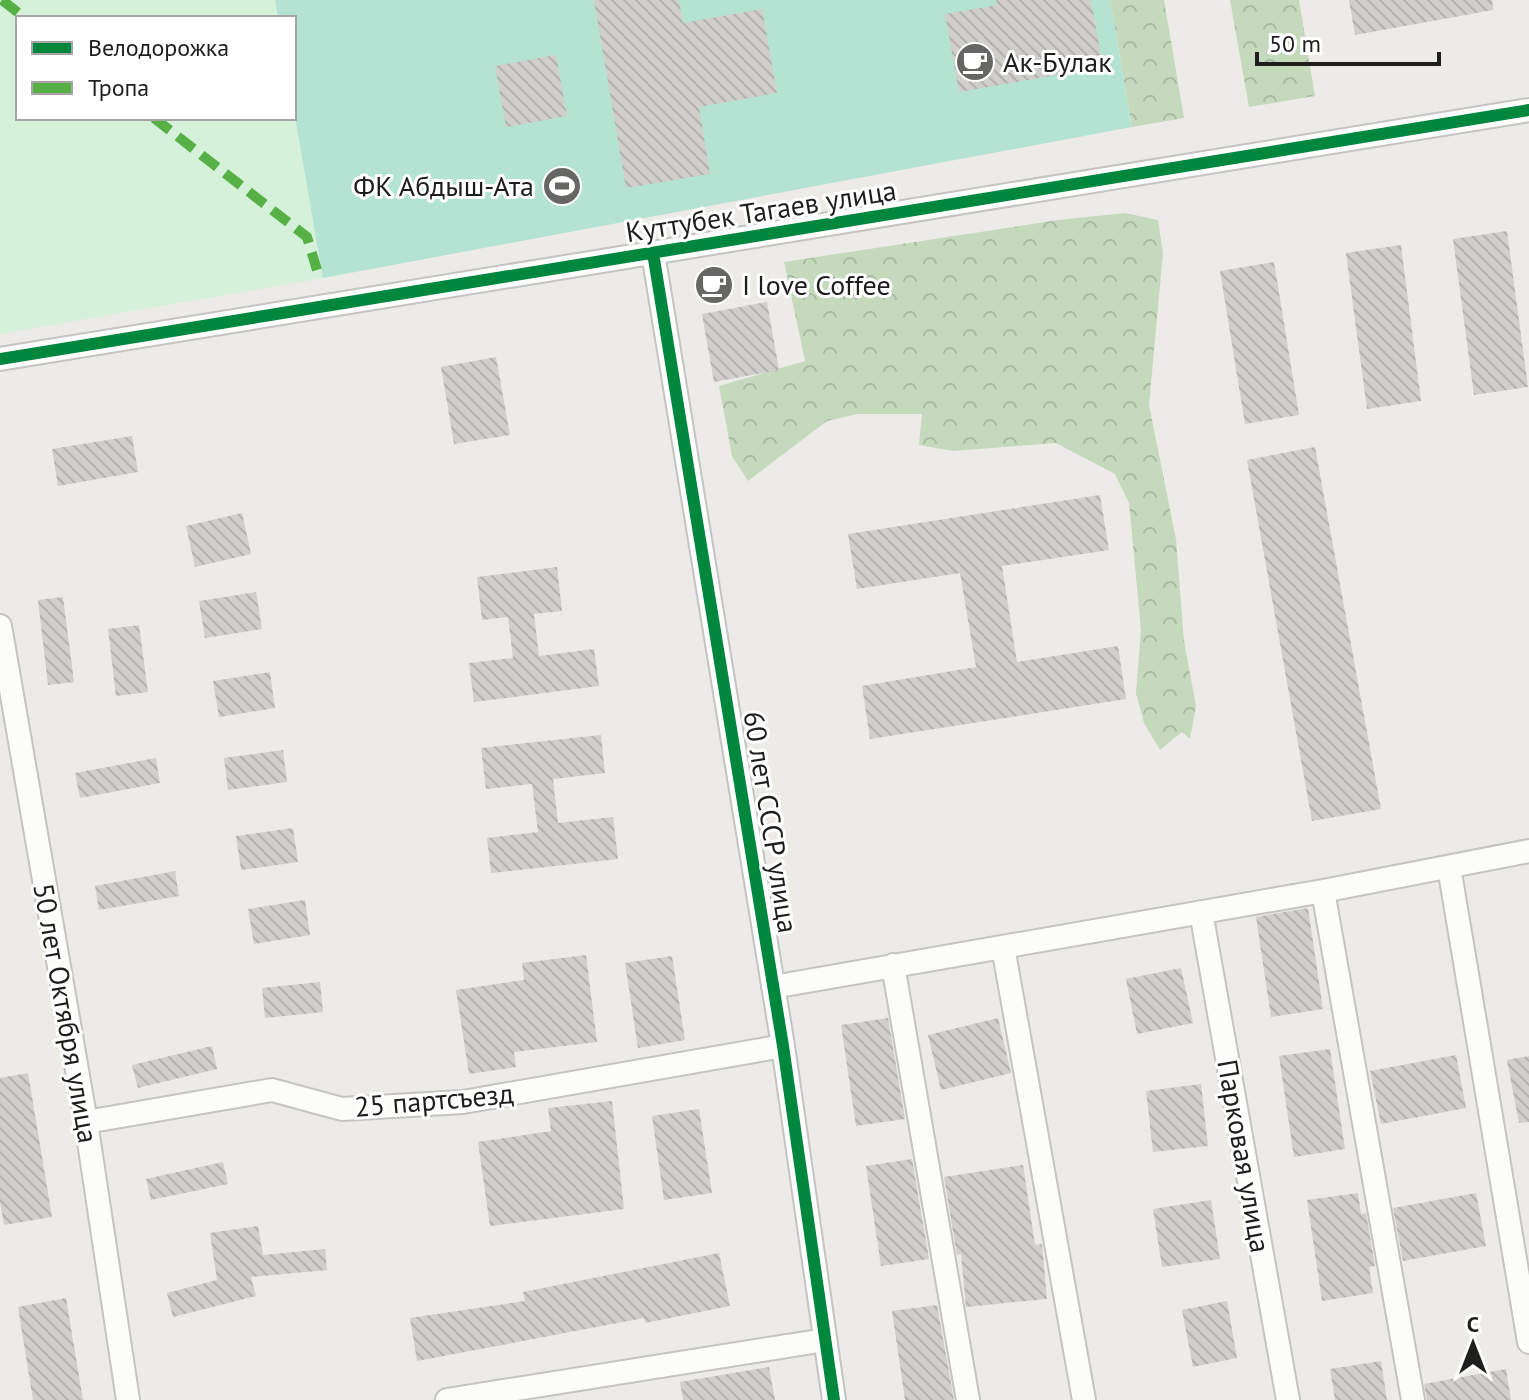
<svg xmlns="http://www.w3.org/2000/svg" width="1529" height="1400" viewBox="0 0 1529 1400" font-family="'PT Sans',sans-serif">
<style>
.forest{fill:url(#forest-crowns)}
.park{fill:#d6f1d9}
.pitch{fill:#b4e2d3}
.building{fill:url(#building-back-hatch)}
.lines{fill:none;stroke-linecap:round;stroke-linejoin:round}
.minor-casing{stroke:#c5c4c3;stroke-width:26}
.minor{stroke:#fcfcfb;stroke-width:22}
.quiet{stroke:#55b145;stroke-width:10;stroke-dasharray:20 10;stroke-linecap:butt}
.cycleway-casing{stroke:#fff;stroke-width:17}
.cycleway{stroke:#00873e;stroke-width:12}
.labels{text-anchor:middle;stroke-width:6;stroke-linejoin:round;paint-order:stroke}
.poi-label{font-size:28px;fill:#1e1e1e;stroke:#fff;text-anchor:start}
.street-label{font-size:28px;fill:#1e1e1e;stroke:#fff}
</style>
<defs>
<pattern id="forest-crowns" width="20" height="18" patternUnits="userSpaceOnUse" patternTransform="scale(2)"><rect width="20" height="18" fill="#c5dabd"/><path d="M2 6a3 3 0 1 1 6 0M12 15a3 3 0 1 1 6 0" fill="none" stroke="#a9bba2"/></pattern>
<pattern id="building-back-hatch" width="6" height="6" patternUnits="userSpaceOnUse" patternTransform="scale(2)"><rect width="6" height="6" fill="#d1cfcc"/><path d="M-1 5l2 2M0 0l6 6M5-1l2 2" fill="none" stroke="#b3b1af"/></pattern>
</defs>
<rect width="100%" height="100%" fill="#edebe7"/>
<path class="forest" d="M 1110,0 L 1164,0 L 1184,118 L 1132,127 Z
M 1230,0 L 1299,0 L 1315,96 L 1249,107 Z
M 1125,213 L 1158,220 L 1163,253 L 1149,405 L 1176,539 L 1184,641 L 1196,706 L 1190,739 L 1182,732 L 1160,750 L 1144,723 L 1136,693 L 1141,630 L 1129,503 L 1115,474 L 1056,443 L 953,451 L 919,445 L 922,414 L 858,414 L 827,421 L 748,481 L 732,456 L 719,386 L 805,361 L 784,262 L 1058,220 Z"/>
<path class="park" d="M 0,0 L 275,0 L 278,18 L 18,18 L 18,118 L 294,118 L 294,111 L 323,278 L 0,334 Z"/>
<path class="pitch" d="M 275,0 L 1110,0 L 1132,127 L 323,278 L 294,111 L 294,18 L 278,18 Z"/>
<path class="building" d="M 594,0 L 679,0 L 683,23 L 762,9 L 777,93 L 699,107 L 710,174 L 626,188 Z
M 996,0 L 1091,0 L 1103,67 L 959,92 L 945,14 L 997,5 Z
M 1349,0 L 1492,0 L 1493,10 L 1355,35 Z
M 556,55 L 567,116 L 506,127 L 495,66 Z
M 1507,231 L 1528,387 L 1474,395 L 1453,239 Z
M 1401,245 L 1421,401 L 1367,409 L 1346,253 Z
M 1274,262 L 1299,415 L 1245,424 L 1220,271 Z
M 767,302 L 779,370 L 714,382 L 702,314 Z
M 496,357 L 510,435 L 454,444 L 441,367 Z
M 132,436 L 138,472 L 58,486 L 52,449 Z
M 1315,447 L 1381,809 L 1312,821 L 1247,460 Z
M 1100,495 L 1109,550 L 1002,566 L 1017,662 L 1118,646 L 1126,699 L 870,739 L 862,686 L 976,667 L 960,573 L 857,589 L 848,534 Z
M 242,513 L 251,554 L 195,567 L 186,526 Z
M 557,567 L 562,611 L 534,614 L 539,656 L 594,649 L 599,686 L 474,702 L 469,663 L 513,658 L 508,617 L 482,620 L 477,577 Z
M 256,592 L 262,629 L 205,638 L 199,601 Z
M 63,597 L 74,682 L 48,685 L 38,600 Z
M 139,625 L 148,692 L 116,696 L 108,629 Z
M 270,672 L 275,708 L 219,717 L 213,681 Z
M 601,735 L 605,773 L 553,779 L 558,823 L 613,817 L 618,859 L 491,873 L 487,838 L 538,832 L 532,784 L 486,789 L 481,748 Z
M 283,750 L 287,782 L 228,790 L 224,758 Z
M 156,758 L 160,783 L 80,798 L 75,773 Z
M 293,828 L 298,862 L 241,870 L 236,836 Z
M 175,871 L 179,896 L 99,910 L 95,886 Z
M 305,900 L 310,935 L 254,944 L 248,909 Z
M 1308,908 L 1323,1009 L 1271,1017 L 1256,917 Z
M 586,955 L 597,1042 L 514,1052 L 516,1067 L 469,1074 L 456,990 L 524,980 L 522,963 Z
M 672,956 L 685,1040 L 638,1048 L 625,963 Z
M 1181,968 L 1193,1023 L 1137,1034 L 1126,979 Z
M 320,982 L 323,1012 L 265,1018 L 262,988 Z
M 888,1018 L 905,1119 L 856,1126 L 841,1025 Z
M 998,1018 L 1011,1073 L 941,1090 L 928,1035 Z
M 212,1046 L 217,1069 L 138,1088 L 132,1065 Z
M 1330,1049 L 1345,1149 L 1294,1157 L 1279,1056 Z
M 1456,1055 L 1466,1108 L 1381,1124 L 1370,1071 Z
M 1529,1056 L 1529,1122 L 1519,1123 L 1507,1060 Z
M 28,1073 L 52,1217 L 4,1225 L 0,1202 L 0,1078 Z
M 1201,1084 L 1208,1146 L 1153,1152 L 1146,1091 Z
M 612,1101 L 624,1209 L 490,1226 L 478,1142 L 551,1131 L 548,1108 Z
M 699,1109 L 712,1193 L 664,1200 L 652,1116 Z
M 912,1159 L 929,1259 L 881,1266 L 866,1166 Z
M 223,1162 L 228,1184 L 151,1200 L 146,1179 Z
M 1023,1165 L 1035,1245 L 1042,1244 L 1047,1299 L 966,1307 L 961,1254 L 957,1255 L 944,1177 Z
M 1358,1193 L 1361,1214 L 1366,1213 L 1375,1266 L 1369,1267 L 1373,1293 L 1322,1301 L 1307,1200 Z
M 1476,1193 L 1486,1246 L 1403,1261 L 1393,1208 Z
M 1211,1200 L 1220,1259 L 1162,1267 L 1153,1209 Z
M 258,1226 L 263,1255 L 325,1249 L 327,1270 L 251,1277 L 256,1296 L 173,1317 L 167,1293 L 217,1280 L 210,1233 Z
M 719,1253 L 730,1306 L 645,1323 L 644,1318 L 417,1361 L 410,1318 L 525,1301 L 523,1292 Z
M 66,1298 L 83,1400 L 33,1400 L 18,1307 Z
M 1227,1301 L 1237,1358 L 1193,1367 L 1182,1310 Z
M 937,1305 L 954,1400 L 905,1400 L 892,1311 Z
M 1381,1361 L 1387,1400 L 1335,1400 L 1330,1369 Z
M 769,1367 L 775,1400 L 683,1400 L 680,1382 Z
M 1506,1369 L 1511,1400 L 1427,1400 L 1424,1384 Z"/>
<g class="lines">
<g class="minor-casing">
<path id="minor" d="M 653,253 L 783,1046 L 834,1400
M 0,359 L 1529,110
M 0,626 L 86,1122 L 128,1400
M 1449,867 L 1529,1342
M 1323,891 L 1413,1400
M 1201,912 L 1288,1400
M 1003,947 L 1084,1400
M 893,965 L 968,1400
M 773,987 L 1323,891 L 1529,851
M 86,1122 L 272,1090 L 342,1109 L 463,1102 L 783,1046
M 447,1400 L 825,1340"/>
</g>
<use href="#minor" class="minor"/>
<path class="quiet" d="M 2,0 L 25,18
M 154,118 L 307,237 L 317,270"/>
<g class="cycleway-casing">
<path id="cycleway" d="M 653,253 L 783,1046 L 834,1400
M 0,359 L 1529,110"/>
</g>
<use href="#cycleway" class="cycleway"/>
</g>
<defs>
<g id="cafe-disc" transform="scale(2)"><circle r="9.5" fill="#666664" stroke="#fff"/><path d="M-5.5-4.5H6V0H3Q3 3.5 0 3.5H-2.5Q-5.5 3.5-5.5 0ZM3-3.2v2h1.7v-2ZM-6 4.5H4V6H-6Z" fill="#fff"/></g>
<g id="stadium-disc" transform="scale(2)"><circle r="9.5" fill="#666664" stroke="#fff"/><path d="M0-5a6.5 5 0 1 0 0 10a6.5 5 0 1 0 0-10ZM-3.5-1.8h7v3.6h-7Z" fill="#fff"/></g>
</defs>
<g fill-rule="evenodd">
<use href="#cafe-disc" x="975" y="62"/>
<use href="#stadium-disc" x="562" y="186"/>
<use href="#cafe-disc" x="714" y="285"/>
</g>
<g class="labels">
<g class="poi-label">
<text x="1003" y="72">Ак-Булак</text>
<text x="534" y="196" text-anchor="end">ФК Абдыш-Ата</text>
<text x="742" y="295">I love Coffee</text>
</g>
<g class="street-label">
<text transform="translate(761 211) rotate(-9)" y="10">Куттубек Тагаев улица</text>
<text transform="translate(771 822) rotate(81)" y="10">60 лет СССР улица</text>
<text transform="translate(66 1013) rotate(80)" y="10">50 лет Октября улица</text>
<text transform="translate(434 1100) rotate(-5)" y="10">25 партсъезд</text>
<text transform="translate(1244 1156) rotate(80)" y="10">Парковая улица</text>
</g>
</g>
<rect x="16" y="16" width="280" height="104" fill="#ffffff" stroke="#a5a5a5" stroke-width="2"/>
<rect x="32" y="42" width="40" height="12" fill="#00873e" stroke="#a5a5a5" stroke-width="2"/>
<text x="88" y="56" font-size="24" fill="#1e1e1e">Велодорожка</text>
<rect x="32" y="82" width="40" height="12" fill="#55b145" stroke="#a5a5a5" stroke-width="2"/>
<text x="88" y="96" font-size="24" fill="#1e1e1e">Тропа</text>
<g transform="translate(1473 1344)" stroke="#ffffff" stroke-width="6" paint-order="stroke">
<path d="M0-6L14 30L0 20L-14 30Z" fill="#1e1e1e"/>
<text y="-12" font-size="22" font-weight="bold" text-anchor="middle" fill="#1e1e1e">С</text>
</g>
<path d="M1257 52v12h182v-12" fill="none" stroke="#1e1e1e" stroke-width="4"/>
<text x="1269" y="52" font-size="24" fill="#1e1e1e" stroke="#ffffff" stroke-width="6" paint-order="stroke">50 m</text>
</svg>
